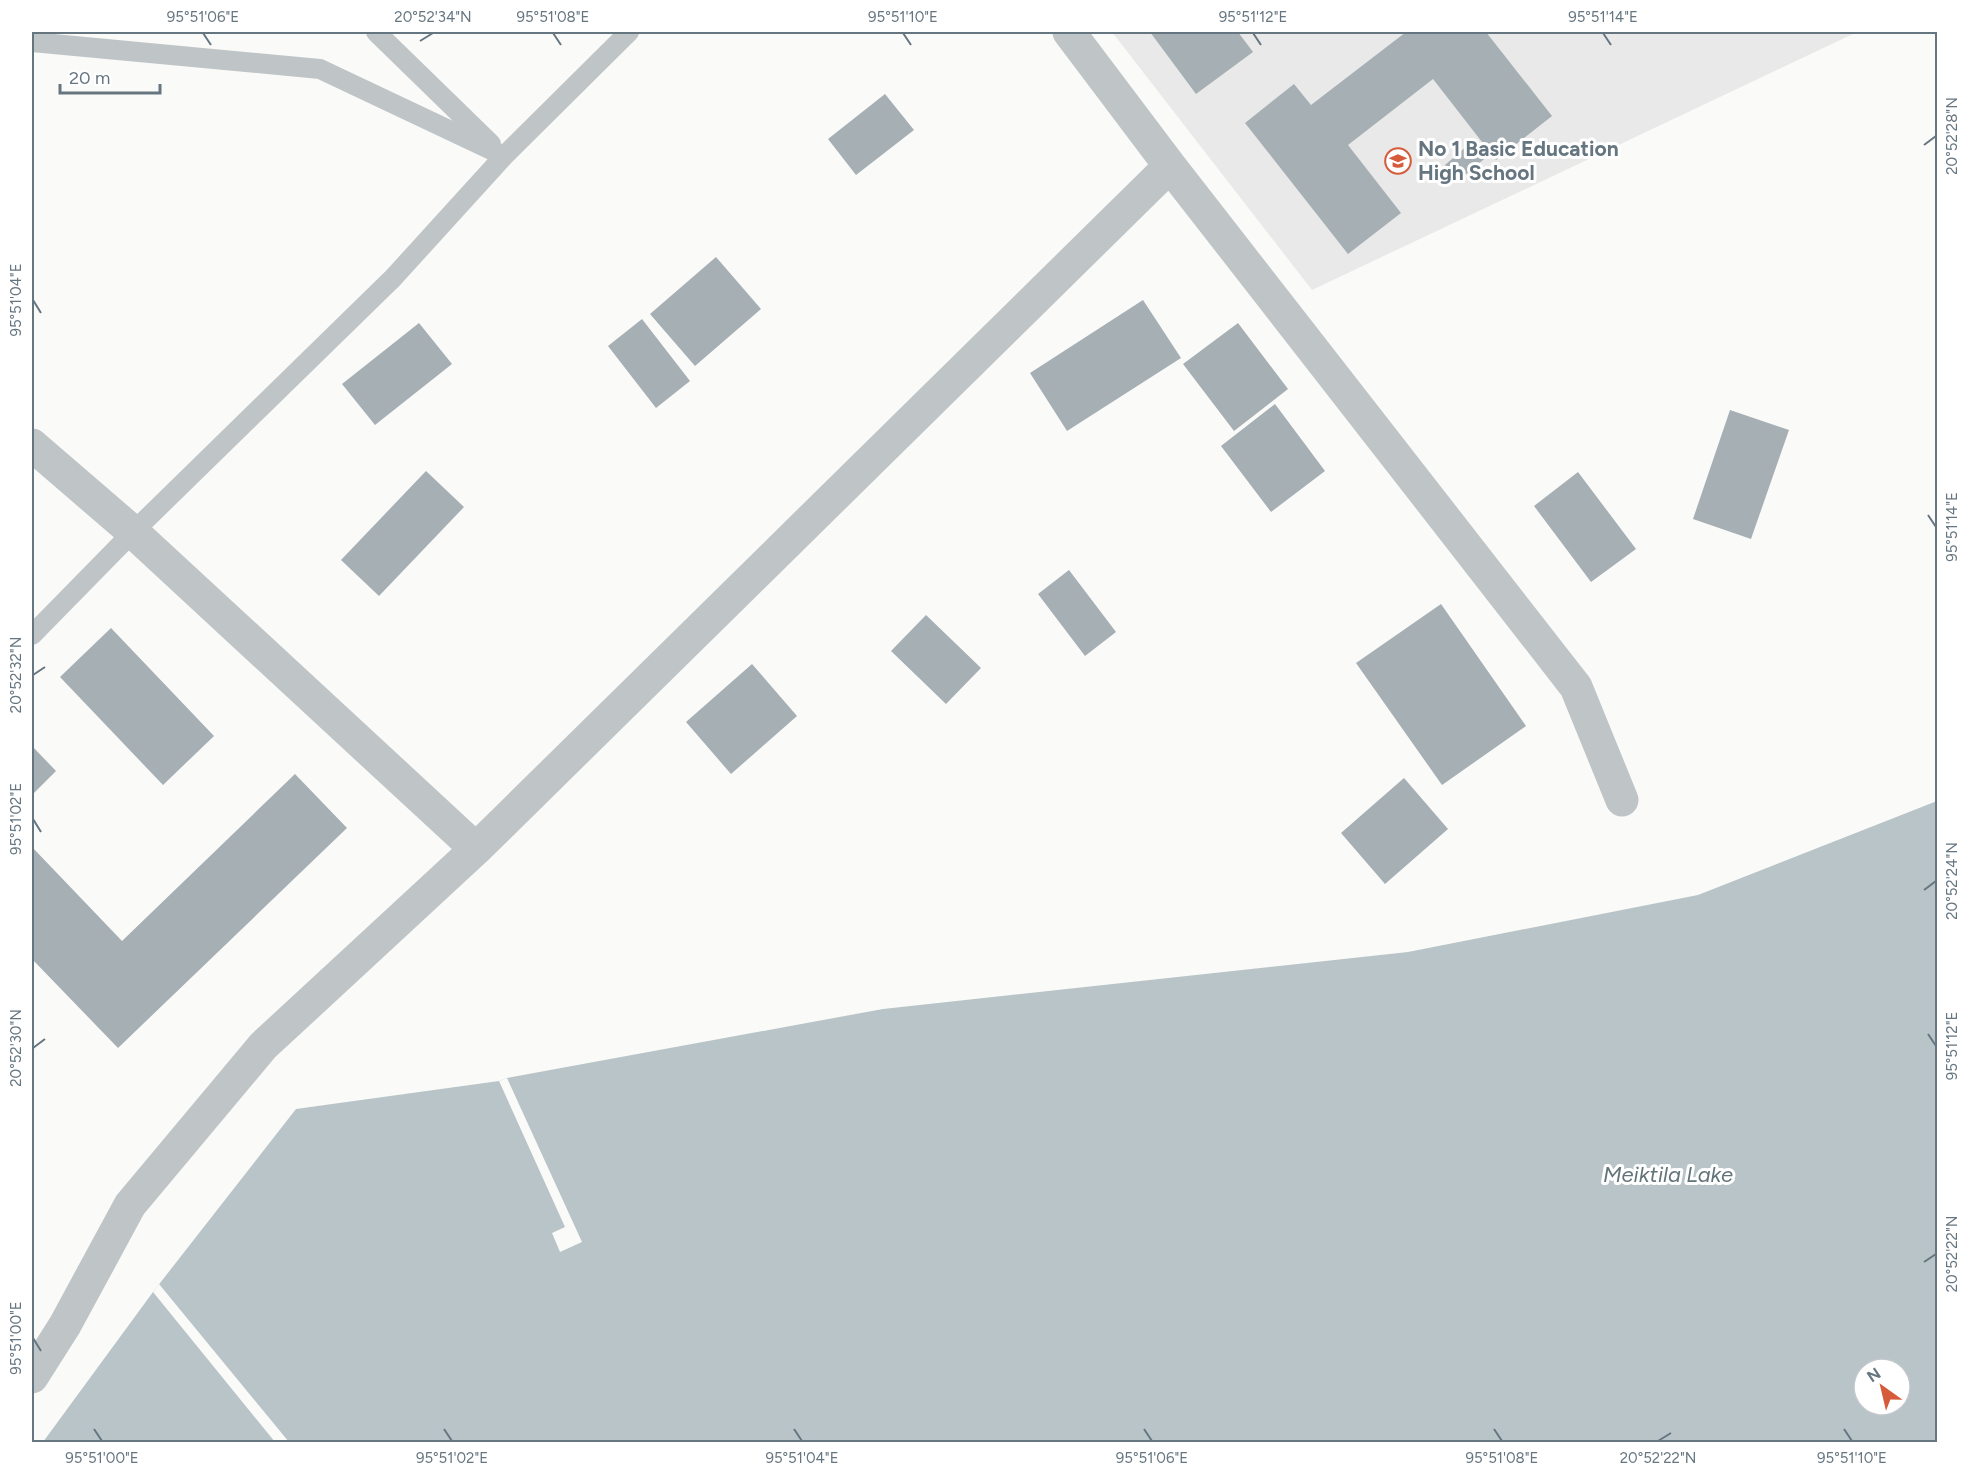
<svg xmlns="http://www.w3.org/2000/svg" width="1969" height="1474" viewBox="0 0 1969 1474" font-family="Figtree,sans-serif">
<style>
.built{fill:#e8e9e8}
.water{fill:#b8c4c7;fill-rule:evenodd}
.pier{fill:#fafaf8}
.building{fill:#a6afb4}
.lines{fill:none;stroke-linecap:round;stroke-linejoin:round}
.service{stroke:#bfc4c7;stroke-width:20}
.minor{stroke:#bfc4c7;stroke-width:33}
.ticks{fill:none;stroke:#667680;stroke-width:2}
.labels{text-anchor:middle;stroke-width:6;stroke-linejoin:round;paint-order:stroke}
.poi-label{font-size:21px;font-weight:bold;fill:#667680;stroke:#fff;text-anchor:start}
.water-label{font-size:22px;font-style:italic;fill:#62747a;stroke:#fff}
.neatline{fill:none;stroke:#667680;stroke-width:2}
.ticks-label{font-size:15px;text-anchor:middle;fill:#667680}
</style>
<rect width="100%" height="100%" fill="#fafaf8"/>
<path class="built" d="M 1112,32 L 1857,32 L 1312,290 Z"/>
<path class="water" d="M 1937,801 L 1937,1442 L 43,1442 L 153,1292 L 296,1109 L 499,1081 L 507,1078 L 883,1009 L 1408,952 L 1698,895 ZM 1864,1369 L 1900,1369 L 1900,1405 L 1864,1405 Z"/>
<path class="pier" d="M 507,1078 L 582,1242 L 560,1252 L 552,1233 L 565,1227 L 499,1081 Z
M 159,1284 L 289,1442 L 275,1442 L 153,1292 Z"/>
<path class="building" d="M 1150,32 L 1238,32 L 1253,52 L 1196,94 Z
M 1406,32 L 1486,32 L 1552,116 L 1496,160 L 1433,79 L 1348,145 L 1401,213 L 1348,254 L 1245,123 L 1294,84 L 1311,105 Z
M 885,94 L 914,130 L 856,175 L 828,139 Z
M 1475,139 L 1489,155 L 1458,181 L 1445,165 Z
M 716,257 L 761,309 L 695,366 L 650,314 Z
M 1143,300 L 1181,358 L 1067,431 L 1030,373 Z
M 642,319 L 690,381 L 656,408 L 608,346 Z
M 419,323 L 452,364 L 375,425 L 342,384 Z
M 1238,323 L 1288,389 L 1234,431 L 1183,364 Z
M 1275,404 L 1325,471 L 1271,512 L 1221,446 Z
M 1730,410 L 1789,430 L 1751,539 L 1693,519 Z
M 426,471 L 464,507 L 379,596 L 341,560 Z
M 1578,472 L 1636,549 L 1591,582 L 1534,506 Z
M 1069,570 L 1116,632 L 1085,656 L 1038,594 Z
M 1441,604 L 1526,726 L 1442,785 L 1356,663 Z
M 926,615 L 981,668 L 946,704 L 891,651 Z
M 111,628 L 214,736 L 163,785 L 60,677 Z
M 752,664 L 797,716 L 731,774 L 686,722 Z
M 32,746 L 56,771 L 32,795 Z
M 295,774 L 347,828 L 118,1048 L 32,959 L 32,847 L 122,941 Z
M 1404,778 L 1448,829 L 1385,884 L 1341,833 Z"/>
<g class="lines">
<path class="service" d="M 376,32 L 491,144
M 32,42 L 320,69 L 504,156
M 32,635 L 133,532 L 393,278 L 504,156 L 629,32"/>
<path class="minor" d="M 1170,166 L 1576,687 L 1622,800
M 32,445 L 133,532 L 476,849 L 1170,166 L 1069,32
M 32,1377 L 65,1325 L 130,1205 L 263,1046 L 476,849"/>
</g>
<path class="ticks" d="M 203,33 L 211,45M 553,33 L 561,45M 903,33 L 911,45M 1253,33 L 1261,45M 1603,33 L 1611,45M 420,41 L 433,33M 1924,145 L 1936,136M 33,300 L 41,313M 1928,515 L 1936,527M 33,675 L 45,667M 33,819 L 41,832M 1924,890 L 1936,881M 1928,1034 L 1936,1046M 33,1048 L 45,1039M 1924,1262 L 1936,1254M 33,1338 L 41,1351M 94,1429 L 102,1441M 444,1429 L 452,1441M 794,1429 L 802,1441M 1144,1429 L 1152,1441M 1494,1429 L 1502,1441M 1844,1429 L 1852,1441M 1658,1441 L 1671,1433"/>
<defs>
<g id="school-ring" transform="scale(1.35)"><circle r="9.5" fill="#fff" stroke="#d65b3b" stroke-width="1.5"/><path d="M0-5L7-2L0 1L-7-2ZM-4 1L0 2.5L4 1V4Q0 6-4 4Z" fill="#d65b3b"/></g>
</defs>
<g fill-rule="evenodd">
<use href="#school-ring" x="1398" y="161"/>
</g>
<g class="labels">
<g class="poi-label">
<text x="1418" y="156">No 1 Basic Education<tspan x="1418" dy="24">High School</tspan></text>
</g>
<g class="water-label">
<text x="1668" y="1182">Meiktila Lake</text>
</g>
</g>
<rect width="1969" height="1474" fill="none" stroke="#ffffff" stroke-width="66"/>
<g transform="translate(1882 1387) rotate(326)"><circle r="28" fill="#ffffff" stroke="#c2c8cc" stroke-width="1.5"/>
<path d="M0-4.5L10 22L0 15L-10 22Z" fill="#d65b3b"/>
<text y="-9" font-size="16" font-weight="bold" text-anchor="middle" fill="#667680">N</text>
</g>
<path d="M60 84v9h100v-9" fill="none" stroke="#667680" stroke-width="3"/>
<text x="69" y="84" font-size="18" fill="#667680" stroke="#ffffff" stroke-width="4.5" paint-order="stroke">20 m</text>
<rect x="33" y="33" width="1903" height="1408" class="neatline"/>
<g class="ticks-label">
<text x="203" y="22">95°51'06"E</text>
<text x="433" y="22">20°52'34"N</text>
<text x="553" y="22">95°51'08"E</text>
<text x="903" y="22">95°51'10"E</text>
<text x="1253" y="22">95°51'12"E</text>
<text x="1603" y="22">95°51'14"E</text>
<text transform="translate(1952 136) rotate(-90)" y="5">20°52'28"N</text>
<text transform="translate(16 300) rotate(-90)" y="5">95°51'04"E</text>
<text transform="translate(1952 527) rotate(-90)" y="5">95°51'14"E</text>
<text transform="translate(16 675) rotate(-90)" y="5">20°52'32"N</text>
<text transform="translate(16 819) rotate(-90)" y="5">95°51'02"E</text>
<text transform="translate(1952 881) rotate(-90)" y="5">20°52'24"N</text>
<text transform="translate(1952 1046) rotate(-90)" y="5">95°51'12"E</text>
<text transform="translate(16 1048) rotate(-90)" y="5">20°52'30"N</text>
<text transform="translate(1952 1254) rotate(-90)" y="5">20°52'22"N</text>
<text transform="translate(16 1338) rotate(-90)" y="5">95°51'00"E</text>
<text x="102" y="1463">95°51'00"E</text>
<text x="452" y="1463">95°51'02"E</text>
<text x="802" y="1463">95°51'04"E</text>
<text x="1152" y="1463">95°51'06"E</text>
<text x="1502" y="1463">95°51'08"E</text>
<text x="1658" y="1463">20°52'22"N</text>
<text x="1852" y="1463">95°51'10"E</text>
</g>
</svg>
